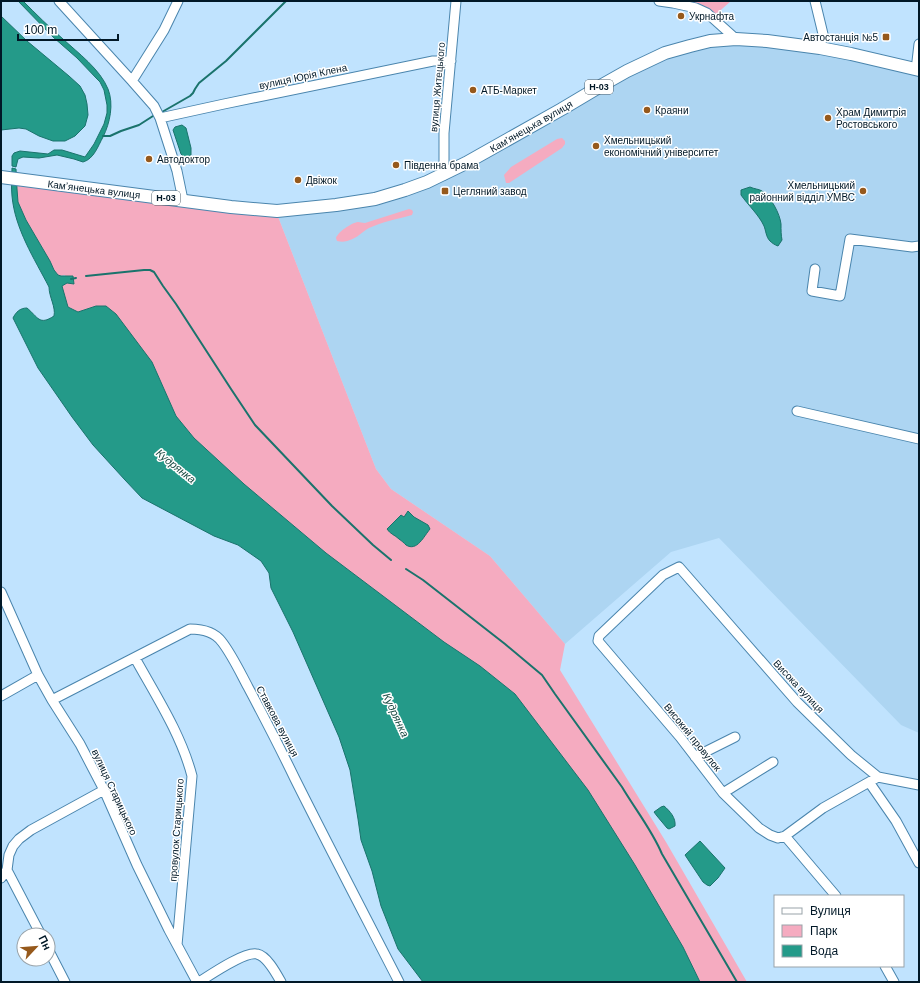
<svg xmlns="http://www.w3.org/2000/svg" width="920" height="983" viewBox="0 0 920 983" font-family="Arial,sans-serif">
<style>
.built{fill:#add5f2}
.green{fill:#f5abc0}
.water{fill:#249a89;stroke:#1a736c}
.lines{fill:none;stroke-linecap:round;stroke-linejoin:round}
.stream{stroke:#1a736c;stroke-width:2}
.minor-casing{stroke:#4a85ad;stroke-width:11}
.major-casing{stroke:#4a85ad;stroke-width:14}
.minor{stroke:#fff;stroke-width:9}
.major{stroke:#fff;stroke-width:12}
.poi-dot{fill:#96591c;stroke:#fff;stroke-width:1.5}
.labels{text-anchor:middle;stroke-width:3;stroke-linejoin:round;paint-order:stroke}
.shield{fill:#fff;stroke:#4d5d68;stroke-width:1}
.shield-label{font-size:9px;font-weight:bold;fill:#011827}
.poi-label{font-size:10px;fill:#011827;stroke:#fff;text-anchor:start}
.street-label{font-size:10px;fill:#011827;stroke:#fff}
.water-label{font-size:11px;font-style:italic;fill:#1c4c44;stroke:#fff}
</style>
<rect width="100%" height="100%" fill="#c0e3fe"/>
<path class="built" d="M 736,42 L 819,51 L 919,74 L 919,733 L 901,725 L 719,538 L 671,552 L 565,644 L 490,556 L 391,489 L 376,469 L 277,214 L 375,202 L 666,56 L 711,44 Z"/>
<path class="green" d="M 672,1 L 731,1 L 714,16 Z
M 562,138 L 565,141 L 565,144 L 562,148 L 509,183 L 506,183 L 504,175 L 511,167 L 557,139 Z
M 16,182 L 277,214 L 376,469 L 391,489 L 490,556 L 565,644 L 560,670 L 666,842 L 747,982 L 700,982 L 683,947 L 666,919 L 515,694 L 480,666 L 444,642 L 326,553 L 244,484 L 194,438 L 176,416 L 152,362 L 96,306 L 78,312 L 68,307 L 62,289 L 62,286 L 67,283 L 65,275 L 60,276 L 58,275 L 54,270 L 50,261 L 26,220 L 18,202 Z
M 409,209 L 412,210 L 413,212 L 412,215 C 397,219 382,222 369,228 C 362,232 357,238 350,240 C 345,242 342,242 337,241 L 336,238 C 338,232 351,223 358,222 C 360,222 362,223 365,223 Z"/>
<path class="water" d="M 18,1 L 23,1 C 36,14 49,27 63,39 C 78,53 100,69 108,89 C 114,104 110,123 103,137 C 98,146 94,159 83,162 L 74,159 L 57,155 L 39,158 L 23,157 L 18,159 L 16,167 L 12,166 L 12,156 L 14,153 L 20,151 L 48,154 L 54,150 L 62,150 L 85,157 L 94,144 L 104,124 L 107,113 L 107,105 L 104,90 L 100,82 L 97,79 L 77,58 L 53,37 Z
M 1,16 L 27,41 L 69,76 L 80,86 L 85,95 L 87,104 L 88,115 L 85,126 L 75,136 L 65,141 L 53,141 L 39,136 L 26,129 L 19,128 L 1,130 Z
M 182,125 L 186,128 L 191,148 L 191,155 L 188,157 L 184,157 L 181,154 L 173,130 L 175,127 Z
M 12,168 L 16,169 L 17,189 L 18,202 L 26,220 L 50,261 L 54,270 L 58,275 L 61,276 L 73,276 L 74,284 L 67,283 L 62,286 L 68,307 L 78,312 L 96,306 L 106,306 L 116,314 L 152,362 L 176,416 L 194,438 L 244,484 L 326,553 L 444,642 L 480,666 L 515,694 L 588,790 L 635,865 L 683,947 L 700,982 L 423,982 L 398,949 L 381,906 L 372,871 L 361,840 L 358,819 L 350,770 L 339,737 L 293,632 L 271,588 L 269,573 L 261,561 L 238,545 L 214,536 L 142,498 L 125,480 L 93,445 L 72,417 L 38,368 L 13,318 C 16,312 20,308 27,308 C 38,317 39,326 54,316 C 56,307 49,297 49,287 C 34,258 15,229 12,196 C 11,187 12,177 12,168 Z
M 750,187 C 754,189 759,189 762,191 C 771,197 780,214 781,224 C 781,230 781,235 782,240 L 778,246 C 775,245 772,243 770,241 C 766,237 766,231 764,226 C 759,215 748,205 741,195 L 741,190 Z
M 408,511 L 414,517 L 428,525 L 430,529 C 424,536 417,552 406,545 C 404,543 402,541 399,539 C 395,535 390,534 387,529 L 401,515 L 404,517 Z
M 664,806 C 670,811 676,818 675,826 L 669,829 L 667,828 L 657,816 L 654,812 L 661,807 Z
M 700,841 L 725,868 L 718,878 L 710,886 L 707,885 L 703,882 L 685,855 Z"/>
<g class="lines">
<path class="stream" d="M 162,112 L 190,96 L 193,93 L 195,89 L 199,83 L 226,61 L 286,1
M 103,136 L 110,136 L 121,131 L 139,125 L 153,116
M 86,276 L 144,270 L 150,270 L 154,272 L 163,286 L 176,304 L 231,389 L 255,425 L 332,506 L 373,545 L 391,560
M 71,279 L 76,278
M 406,569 L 423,580 L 505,644 L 542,675 L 555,694 L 622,787 C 635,809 652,830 662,854 L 737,982"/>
<g class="minor-casing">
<path id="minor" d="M 59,1 L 132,81
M 178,1 L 164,30 L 132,81 L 154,106 L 160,118 L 177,171 L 183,200
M 659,1 L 673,3 L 696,8 L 707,13 L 736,39
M 815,1 L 823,34 L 820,48
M 916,70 L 919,44
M 160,118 L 224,104 L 433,61 L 451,61
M 444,175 L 444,133 L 456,1
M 815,269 L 812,291 L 840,296 L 850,239 L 912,247 L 919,246
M 797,411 L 919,439
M 1,592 L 38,675 L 52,700 L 80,744 L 104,790 L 137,865 L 169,930 L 197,982
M 135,658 C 156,696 181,734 192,776 L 177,945
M 1,696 L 38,675
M 52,700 L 190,629 C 202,629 214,631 222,642 C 232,655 240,672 248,687 C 264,717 280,748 295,779 C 329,847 364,914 399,982
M 695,757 L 735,737
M 878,777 L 823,808 L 785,836 L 778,838 L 770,835 L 759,828 L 723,793 L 680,737 L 598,641 L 599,636 L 663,575 L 679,567 L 797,702 L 851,755 L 878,777 L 919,785
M 869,782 L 896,821 L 919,863
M 723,793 L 773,762
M 785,836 L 836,896
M 7,870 L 41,935
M 1,878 L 7,870 L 9,855 L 13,846 L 19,839 L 31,830 L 104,790
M 48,949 L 65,982
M 885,966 L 894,982
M 199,982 C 210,975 245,951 257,954 C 267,956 276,973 281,982"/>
</g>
<g class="major-casing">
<path id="major" d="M 1,177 L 231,207 L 277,211 L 336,205 L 375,199 L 405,190 L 427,182 L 466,163 L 562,109 L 604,84 L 627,71 L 665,53 L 690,46 L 710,41 L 736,39 L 767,41 L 820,48 L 851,54 L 919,70"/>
</g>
<use href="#minor" class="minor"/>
<use href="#major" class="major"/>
</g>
<g class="poi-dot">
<circle cx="681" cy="16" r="4"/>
<rect x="882" y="33" width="8" height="8" rx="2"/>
<circle cx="473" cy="90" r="4"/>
<circle cx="647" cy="110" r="4"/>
<circle cx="828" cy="118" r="4"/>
<circle cx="596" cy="146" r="4"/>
<circle cx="149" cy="159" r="4"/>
<circle cx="396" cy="165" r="4"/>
<circle cx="298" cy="180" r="4"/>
<rect x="441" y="187" width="8" height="8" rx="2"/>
<circle cx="863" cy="191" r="4"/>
</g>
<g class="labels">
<g class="shield">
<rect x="585" y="80" width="28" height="14" rx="3"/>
<rect x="152" y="191" width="28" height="14" rx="3"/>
</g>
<g class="shield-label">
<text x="599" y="90">Н-03</text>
<text x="166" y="201">Н-03</text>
</g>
<g class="poi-label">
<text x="689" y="20">Укрнафта</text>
<text x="878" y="41" text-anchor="end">Автостанція №5</text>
<text x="481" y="94">АТБ-Маркет</text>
<text x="655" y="114">Краяни</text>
<text x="836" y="116">Храм Димитрія<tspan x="836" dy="12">Ростовського</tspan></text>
<text x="604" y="144">Хмельницький<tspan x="604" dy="12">економічний університет</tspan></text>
<text x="157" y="163">Автодоктор</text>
<text x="404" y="169">Південна брама</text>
<text x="306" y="184">Двіжок</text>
<text x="855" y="189" text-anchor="end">Хмельницький<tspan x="855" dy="12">районний відділ УМВС</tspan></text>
<text x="453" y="195">Цегляний завод</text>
</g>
<g class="street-label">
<text transform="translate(303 76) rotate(-12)" y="4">вулиця Юрія Клена</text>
<text transform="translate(437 87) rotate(-85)" y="4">вулиця Житецького</text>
<text transform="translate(531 126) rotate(-30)" y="4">Камʼянецька вулиця</text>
<text transform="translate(94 189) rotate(7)" y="4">Камʼянецька вулиця</text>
<text transform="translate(799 686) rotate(47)" y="4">Висока вулиця</text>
<text transform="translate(278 721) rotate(62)" y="4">Ставкова вулиця</text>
<text transform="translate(693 737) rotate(51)" y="4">Високий провулок</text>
<text transform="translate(115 792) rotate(65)" y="4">вулиця Старицького</text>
<text transform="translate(176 830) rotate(-86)" y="4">провулок Старицького</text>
</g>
<g class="water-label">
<text transform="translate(176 466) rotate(39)" y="4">Кудрянка</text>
<text transform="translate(396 715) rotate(65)" y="4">Кудрянка</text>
</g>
</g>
<rect width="920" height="983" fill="none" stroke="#011827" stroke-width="4"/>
<rect x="774" y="895" width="130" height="72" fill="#ffffff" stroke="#99a3a9"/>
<rect x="782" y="908" width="20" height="6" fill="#ffffff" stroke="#99a3a9"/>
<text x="810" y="915" font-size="12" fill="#011827">Вулиця</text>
<rect x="782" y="925" width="20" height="12" fill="#f5abc0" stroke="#99a3a9"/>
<text x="810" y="935" font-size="12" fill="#011827">Парк</text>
<rect x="782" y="945" width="20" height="12" fill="#249a89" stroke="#99a3a9"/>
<text x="810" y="955" font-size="12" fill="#011827">Вода</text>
<g transform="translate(36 947) rotate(64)"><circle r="19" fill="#ffffff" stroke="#99a3a9"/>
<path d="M0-3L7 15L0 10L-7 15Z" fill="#96591c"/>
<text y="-6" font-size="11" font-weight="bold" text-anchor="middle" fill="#011827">Пн</text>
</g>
<path d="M18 34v6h100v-6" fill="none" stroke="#011827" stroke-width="2"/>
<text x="24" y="34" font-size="12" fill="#011827" stroke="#ffffff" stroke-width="3" paint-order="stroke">100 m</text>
</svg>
